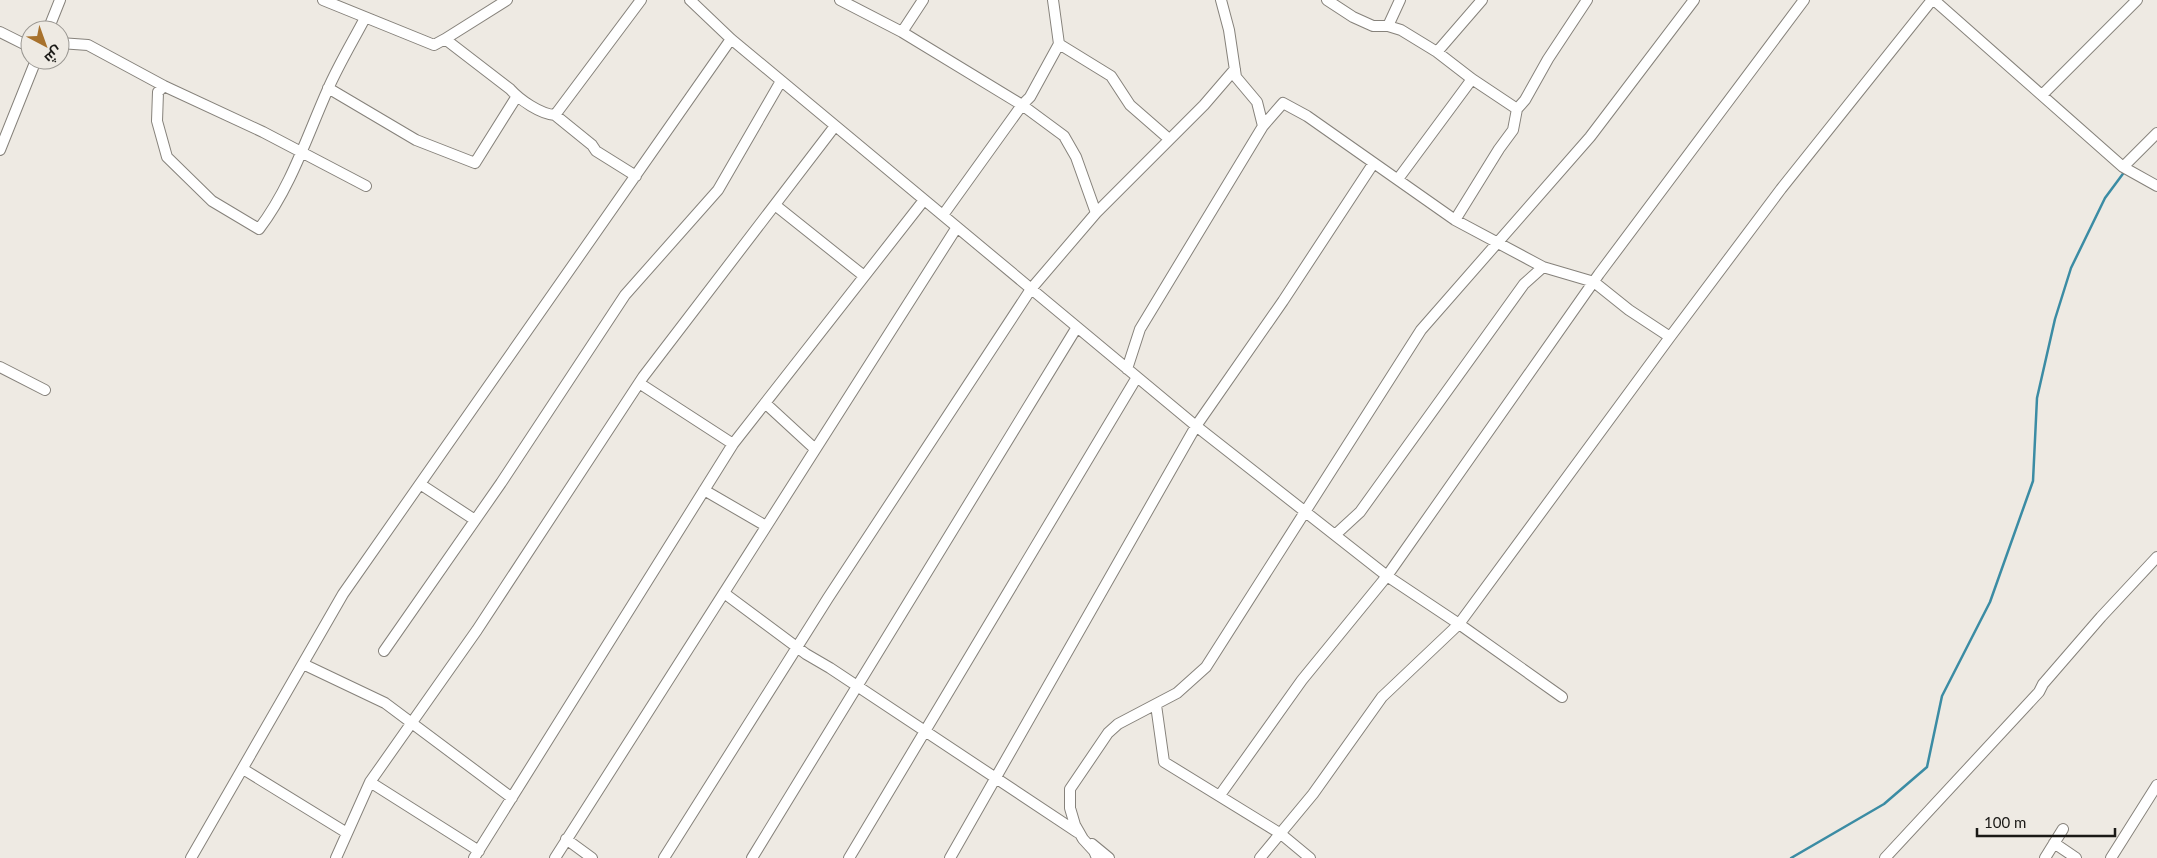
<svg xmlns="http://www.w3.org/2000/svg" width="2157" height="858" viewBox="0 0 2157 858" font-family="Lato,Cairo,sans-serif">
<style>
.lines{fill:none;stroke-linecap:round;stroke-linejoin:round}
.stream{stroke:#3b8ca4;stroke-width:2.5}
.minor-casing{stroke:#86827b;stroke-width:12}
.minor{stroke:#fff;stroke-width:10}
</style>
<rect width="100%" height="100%" fill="#eeeae3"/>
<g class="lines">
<path class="stream" d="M 1791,858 L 1884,804 L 1927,767 L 1942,696 L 1990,602 L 2033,481 L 2037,398 L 2055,319 L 2071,268 L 2105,198 L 2125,171"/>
<g class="minor-casing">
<path id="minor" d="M 323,0 L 434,45 L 445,39
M 507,0 L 445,39 L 510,89 C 520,100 540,114 555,115 L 592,145 L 596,151 L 636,176
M 690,0 L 731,39 L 1196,426 L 1387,576 L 1459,624 L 1562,697
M 840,0 L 902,32 L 1022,105 L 1064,136 L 1076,157 L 1096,213
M 1327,0 L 1353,17 L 1373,26 L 1388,26 L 1401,30 L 1437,52 L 1472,79 L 1517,109
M 1934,0 L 2123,167 L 2157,186
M 1388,26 L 1400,0
M 48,30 L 60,0
M 0,32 L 30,47
M 902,32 L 923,0
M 60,43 L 88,45 L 164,86 L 263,132 L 366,186
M 1059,44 L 1111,76 L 1130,105 L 1169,139
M 1437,52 L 1482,0
M 164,86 L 158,92 L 157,121 L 167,157 L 212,201 L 259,229 C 291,187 307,136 328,89 C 339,64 353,41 365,18
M 328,88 L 416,140 L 475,163 L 517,96
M 2042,95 L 2137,0
M 555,115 L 641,0
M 1263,126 L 1283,103 L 1307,116 L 1455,220 L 1499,149 L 1513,130 L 1517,109 L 1525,100 L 1548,59 L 1587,0
M 0,150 L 36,60
M 2123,167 L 2157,133
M 1398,179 L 1472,79
M 775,205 L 864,276
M 943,215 L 1022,105 L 1030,97 L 1059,44 L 1053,0
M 1455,220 L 1543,267
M 0,367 L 45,390
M 1127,369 L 1140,329 L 1263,126 L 1257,102 L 1236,77 L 1229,30 L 1221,0
M 639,383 L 733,444
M 765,403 L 815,449
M 420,484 L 475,520
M 704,490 L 766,526
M 1335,535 L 1360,512 L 1524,284 L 1543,267 L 1594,282 L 1629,310 L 1670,337
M 724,593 L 806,654 L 830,668 L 1077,832
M 384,651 L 501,483 L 625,295 L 718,190 L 781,81
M 303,664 L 385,703 L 512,798
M 1156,705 L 1164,762 L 1281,834 L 1310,858
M 243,769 L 347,833
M 370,782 L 479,851
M 1220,795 L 1302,680 L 1387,576 L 1599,274 L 1804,0
M 566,839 L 592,858
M 2054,843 L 2076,858
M 1092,844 L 1109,858
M 191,858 L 343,594 L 731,39
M 336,858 L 370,782 L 477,630 L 643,377 L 835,126
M 474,858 L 733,444 L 924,200
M 555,858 L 957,227
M 664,858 L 828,598 L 1031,289 L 1096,213 L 1204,105 L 1235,69
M 752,858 L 1077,327
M 849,858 L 1137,377
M 950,858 L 1196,426 L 1283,301 L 1373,164
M 1097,858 L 1094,851 L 1083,839 L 1075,825 L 1070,808 L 1070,789 L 1108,733 L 1118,724 L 1177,693 L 1206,667 L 1421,330 L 1590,137 L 1694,0
M 1260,858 L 1313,794 L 1382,697 L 1459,624 L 1670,337 L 1781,189 L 1932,0
M 1885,858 L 2039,692 L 2043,684 L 2101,617 L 2157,557
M 2045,858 L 2063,829
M 2111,858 L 2157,785"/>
</g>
<use href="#minor" class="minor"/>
</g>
<g transform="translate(45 45) rotate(139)"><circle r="24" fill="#eeeae3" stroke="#999691"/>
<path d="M0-4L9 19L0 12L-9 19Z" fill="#a8722d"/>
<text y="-8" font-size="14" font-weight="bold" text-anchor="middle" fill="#1a1916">ش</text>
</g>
<path d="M1977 828v8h138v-8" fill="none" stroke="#1a1916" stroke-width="2.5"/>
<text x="1984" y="828" font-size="15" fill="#1a1916" stroke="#eeeae3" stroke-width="4" paint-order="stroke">100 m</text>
</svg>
